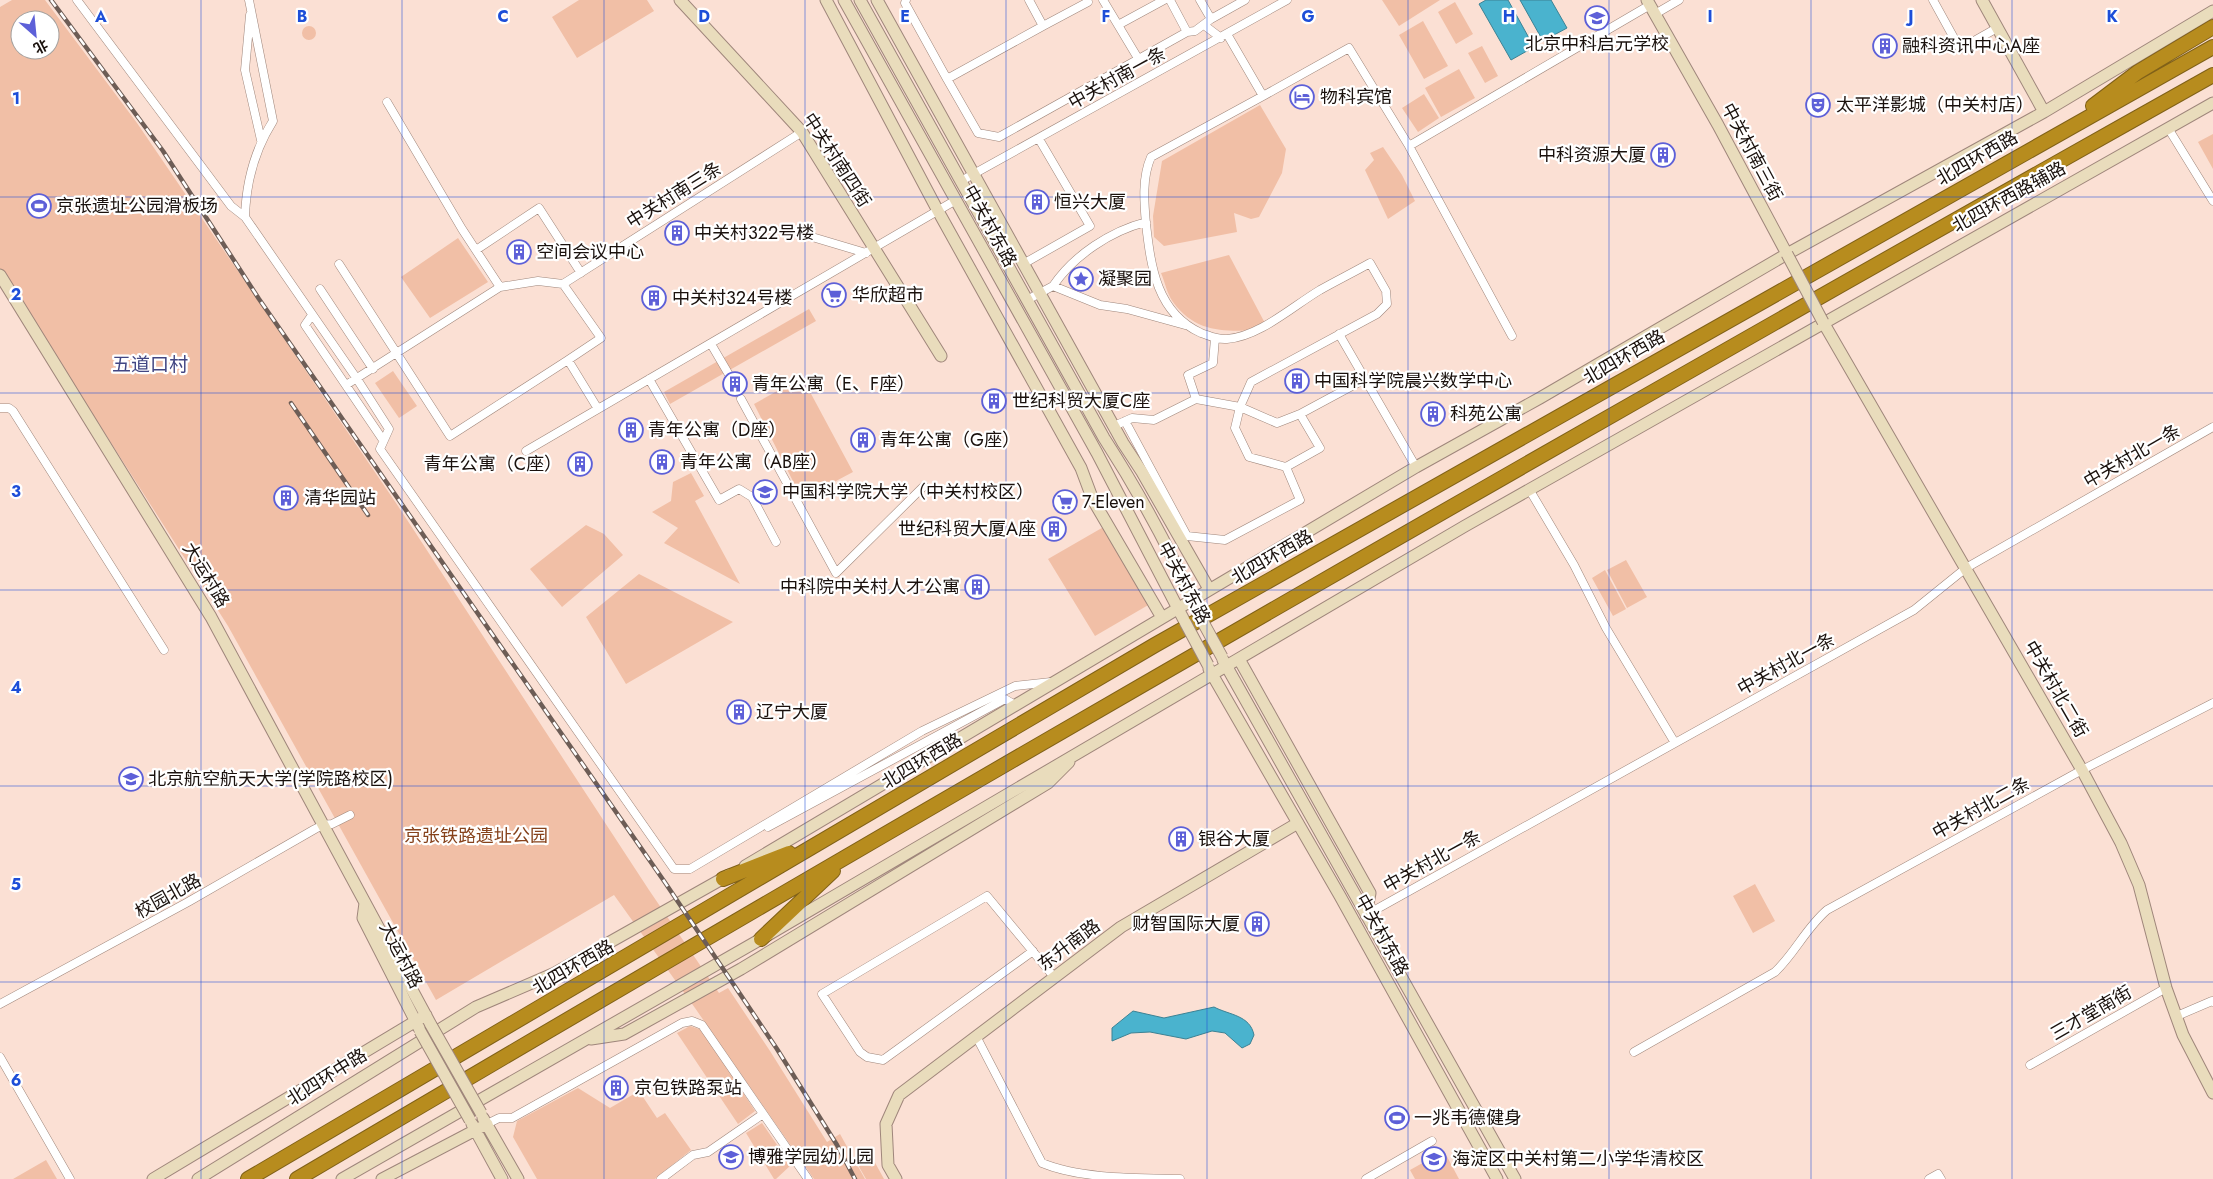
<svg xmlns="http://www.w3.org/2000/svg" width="2213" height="1179" viewBox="0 0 2213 1179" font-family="Jost,'Noto Sans SC',sans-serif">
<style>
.green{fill:#f1bfa6;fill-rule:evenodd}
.water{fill:#4ab3ce;stroke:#3c8294}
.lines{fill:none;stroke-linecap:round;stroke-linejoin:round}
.street-tunnel{stroke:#d9c1b6;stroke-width:8;stroke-dasharray:8 4;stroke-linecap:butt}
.street-casing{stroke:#9f867b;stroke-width:9}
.secondary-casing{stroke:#9f867b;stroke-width:13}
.highway-casing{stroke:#806118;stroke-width:16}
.street{stroke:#fff;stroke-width:8}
.secondary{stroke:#e9dcbc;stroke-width:11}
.highway{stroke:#b78c1e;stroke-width:14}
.rail-casing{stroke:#6d5d56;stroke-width:4.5}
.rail{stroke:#fff;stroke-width:2.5;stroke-dasharray:8;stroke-linecap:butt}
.secondary-bridge-casing{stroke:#9f867b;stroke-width:13;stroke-linecap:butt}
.secondary-bridge{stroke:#e9dcbc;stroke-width:11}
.grid{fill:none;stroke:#1d4ed8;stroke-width:1;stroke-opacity:0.55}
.labels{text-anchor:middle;stroke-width:4.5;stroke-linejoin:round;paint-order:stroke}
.poi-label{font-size:18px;fill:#1a110d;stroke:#fff;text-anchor:start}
.street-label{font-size:18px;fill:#1a110d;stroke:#fff}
.park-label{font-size:18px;fill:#86421b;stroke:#fff}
.neighbourhood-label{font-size:19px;fill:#424683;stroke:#fff}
.grid-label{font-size:16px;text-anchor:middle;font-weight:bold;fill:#1d4ed8;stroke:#fff;stroke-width:4.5;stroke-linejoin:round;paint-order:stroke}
</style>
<rect width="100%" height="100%" fill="#fbe0d4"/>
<path class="green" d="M 12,0 L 45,0 L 137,123 L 398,506 L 649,890 L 719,993 L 728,988 L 770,1051 L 827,1142 L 840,1134 L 865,1179 L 814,1179 L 695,1008 L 614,895 L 436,1000 L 228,626 L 0,269 L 0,7 ZM 20,20 L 50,20 L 50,50 L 20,50 Z
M 579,0 L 647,0 L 654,11 L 577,58 L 552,17 Z
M 1382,0 L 1440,0 L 1399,26 Z
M 1455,2 L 1473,34 L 1456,44 L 1438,12 Z
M 1423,21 L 1448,66 L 1424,79 L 1399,35 Z
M302 33a7 7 0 1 1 14 0a7 7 0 1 1-14 0Z
M 1482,46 L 1498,76 L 1485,83 L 1468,53 Z
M 1459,69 L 1475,98 L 1441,117 L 1425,88 Z
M 1424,94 L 1439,118 L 1418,132 L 1402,108 Z
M 1260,105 L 1286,149 L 1282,173 L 1259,217 L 1251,219 L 1234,213 L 1237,232 L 1164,246 L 1154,237 L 1153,216 L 1162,161 Z
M 2213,134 L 2213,169 L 2198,142 Z
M 1383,147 L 1402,175 L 1415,201 L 1388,219 L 1365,170 L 1374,160 L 1370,153 Z
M 458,238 L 488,282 L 430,318 L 401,277 Z
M 1229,255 L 1267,327 L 1264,330 C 1228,331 1197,335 1173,302 C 1167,294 1165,282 1161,273 Z
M 809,309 L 816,321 L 670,404 L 664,392 Z
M 393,371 L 417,406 L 399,418 L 375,383 Z
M 802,377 L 853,472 L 802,499 L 754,404 Z
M 691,473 L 704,496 L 695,501 L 740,584 L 664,543 L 678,528 L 652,512 L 671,501 L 673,482 Z
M 586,525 L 604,534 L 623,555 L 562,607 L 530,569 Z
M 1107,525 L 1150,604 L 1095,636 L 1048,559 Z
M 1626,560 L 1647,597 L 1627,608 L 1607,570 Z
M 1605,570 L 1626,609 L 1613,616 L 1592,578 Z
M 639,574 L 733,622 L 626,684 L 586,617 Z
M 1755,884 L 1775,921 L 1753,933 L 1733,896 Z
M 690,1026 L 702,1030 L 755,1111 L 738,1124 L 677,1033 Z
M 578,1088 L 610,1108 L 639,1091 L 657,1118 L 665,1113 L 691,1150 L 655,1179 L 537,1179 L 513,1137 L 517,1121 Z
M 762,1123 L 791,1165 L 776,1179 L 774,1179 L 746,1133 Z
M 1444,1151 L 1459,1179 L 1415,1179 L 1410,1170 Z
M 873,1159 L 884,1179 L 866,1179 L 858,1165 Z
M 46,1160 L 57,1179 L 13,1179 Z"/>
<path class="water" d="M 1486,0 L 1508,0 L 1534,47 L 1511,60 L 1479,4 Z
M 1520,0 L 1551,0 L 1567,28 L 1543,41 Z
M 1214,1007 C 1229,1015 1250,1015 1254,1035 L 1250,1044 L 1242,1048 L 1225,1033 L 1212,1031 L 1186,1039 L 1150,1032 L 1131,1033 L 1112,1041 L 1112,1028 L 1133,1011 L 1164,1018 Z"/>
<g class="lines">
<path class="street-tunnel" d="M 728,373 L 741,399"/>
<g class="street-casing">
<path id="street" d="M 77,0 L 231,206 L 245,217 L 357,379 L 389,429 L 380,449 L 674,869 L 690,869 L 922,731 L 1015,686 L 1051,682
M 906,0 L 905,3 L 947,79 L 1043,26 L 1029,0
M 1103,0 L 1118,25
M 1170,0 L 1187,32 L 1195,31 L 1211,19 L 1200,0
M 1933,0 L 1960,49 L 1997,28
M 1655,14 L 1679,0
M 250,15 L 245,70 L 261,140
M 1211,19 L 1245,0
M 1204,25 L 1221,38
M 1043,26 L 1088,2
M 1227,34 L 1263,96 L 1349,48 L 1409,146 L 1650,5
M 1139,60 L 1118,25 L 1164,0
M 947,79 L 978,133 L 999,137 L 1187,32
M 387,102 L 462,229 L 500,287
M 2168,128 L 2213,201
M 1409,146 L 1512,336
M 961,181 L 1287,0
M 245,217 C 246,183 254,151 273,121 L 249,0
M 792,231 L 866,253
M 476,250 L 539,208 L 581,273
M 339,264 L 450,436 L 568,360
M 1023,264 L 1090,226 L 1039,139
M 563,284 L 802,132
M 1053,286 C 1074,255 1111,231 1146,222
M 320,289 L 373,369
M 1027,300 L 1053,286 L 1100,305 L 1127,309 L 1185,325
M 312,315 L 305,325 L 383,440
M 1339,334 L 1416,467
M 711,344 L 728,373
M 649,379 L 719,500 L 739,489 L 752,497 L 776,542
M 346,385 L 500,287 L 538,281 L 563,284 L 601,338 L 568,360 L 598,409
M 741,399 L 836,573 L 924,486
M 1196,399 L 1188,375 L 1213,363 L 1215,338
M 0,408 L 9,408 L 13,411 L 164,650
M 1125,421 L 1187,536 L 1225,540 L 1300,500 L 1286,467 L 1320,448 L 1300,414 L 1365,379
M 1114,426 L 1132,418 L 1154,420 L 1196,399 L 1240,407 L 1251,382 L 1377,314 L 1387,304 L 1386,291 L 1370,263 C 1354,272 1336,281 1320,290 C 1293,306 1259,337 1227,339 C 1217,340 1210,336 1201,333 C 1157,313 1151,268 1146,224 C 1144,202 1142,177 1151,157 L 1263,96
M 526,451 L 956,200
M 1286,467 L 1249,457 L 1235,428 L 1240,407 L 1277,423 L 1300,414
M 1529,489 L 1574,565 L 1606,628 L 1675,743
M 768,827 L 1005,699 L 1015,705
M 1366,915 L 1914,610 L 1966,568 L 2213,427
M 1033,951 L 883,1060 L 867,1057 L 860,1052 L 822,994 L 987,896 L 1054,977
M 0,1004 L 188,902 L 315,829 L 323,825 L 332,824 L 350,815
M 2177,1016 L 2212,1001 L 2213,1002
M 976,1036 L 1042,1163 C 1080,1179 1137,1178 1180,1179
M 1634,1052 L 1775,972 C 1795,953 1806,928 1827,910 L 2082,770 L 2213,703
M 0,1057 L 70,1179
M 2030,1065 L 2166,988
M 487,1124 L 499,1118 L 512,1118 L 682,1023 L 692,1021 L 702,1025 L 808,1179
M 661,1179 L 693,1155 L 708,1152 L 763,1114
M 1366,1179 L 1432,1141
M 1929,1179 L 1938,1174 L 1941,1179"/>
</g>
<g class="secondary-casing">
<path id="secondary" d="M 680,0 L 802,132 L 941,356
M 826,0 L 938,211 L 1081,468 L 1093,500 L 1161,616
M 844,0 L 1097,453 L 1185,622
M 860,0 L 1104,438 C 1140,494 1172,552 1198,613
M 877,0 L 1123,443 L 1142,472 L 1209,589
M 1647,0 L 1718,125 L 1787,254
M 1982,0 L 2044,112
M 0,275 L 211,617 L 431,1025
M 1823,322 L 2082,770 L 2121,843 L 2139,885 L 2166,988 L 2183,1035 L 2213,1093
M 1239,659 L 1370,893 L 1366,915
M 1223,660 L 1515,1179
M 1209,669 L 1340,896 L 1497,1179
M 745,866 L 1416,467 L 1540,398 L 1787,254 L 2044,112 L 2213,11
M 365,903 L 363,918 L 419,1028
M 591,1039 L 624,1034 L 741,969 L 1048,783 L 1069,762
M 483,1118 L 518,1179
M 472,1124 L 502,1179
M 153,1179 L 426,1015
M 198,1179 L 476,1007 L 555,973 L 729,875
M 342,1179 L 761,939 L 1465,526 L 2213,103
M 382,1179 L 487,1124
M 896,1179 L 888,1165 L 886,1124 L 899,1095 L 1121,927 L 1298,823"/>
</g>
<g class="highway-casing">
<path id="highway" d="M 2093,106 L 2138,72 L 2213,27
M 723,879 L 789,853
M 761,939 L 833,871
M 248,1179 L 1155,645 L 2213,47
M 297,1179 C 932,804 1570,436 2213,75"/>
</g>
<use href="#street" class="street"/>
<use href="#secondary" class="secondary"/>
<use href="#highway" class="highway"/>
<g class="rail-casing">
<path id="rail" d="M 51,0 L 163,151 L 259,299 L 664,881 L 777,1049 L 837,1145 L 855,1179
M 291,403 L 368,515"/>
</g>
<use href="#rail" class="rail"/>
<g class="secondary-bridge-casing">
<path id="secondary-bridge" d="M 1787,254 L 1823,322
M 1198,613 L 1222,657
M 1185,622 L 1208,665
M 431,1025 L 481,1113
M 420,1031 L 470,1120"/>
</g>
<use href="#secondary-bridge" class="secondary-bridge"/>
</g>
<path class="grid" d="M 201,0 L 201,1179M 402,0 L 402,1179M 604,0 L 604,1179M 805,0 L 805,1179M 1006,0 L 1006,1179M 1207,0 L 1207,1179M 1408,0 L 1408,1179M 1609,0 L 1609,1179M 1811,0 L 1811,1179M 2012,0 L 2012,1179M 0,197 L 2213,197M 0,393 L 2213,393M 0,590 L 2213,590M 0,786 L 2213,786M 0,982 L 2213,982"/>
<defs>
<g id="school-ring" transform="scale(1.25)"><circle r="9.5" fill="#fff" stroke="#5d60d8" stroke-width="1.5"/><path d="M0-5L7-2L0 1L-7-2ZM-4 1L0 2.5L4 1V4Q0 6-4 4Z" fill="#5d60d8"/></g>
<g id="building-ring" transform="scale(1.25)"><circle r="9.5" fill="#fff" stroke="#5d60d8" stroke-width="1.5"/><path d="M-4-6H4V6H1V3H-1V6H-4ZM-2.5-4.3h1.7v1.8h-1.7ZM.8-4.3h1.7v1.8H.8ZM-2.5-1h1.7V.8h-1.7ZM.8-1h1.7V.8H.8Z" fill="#5d60d8"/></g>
<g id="hotel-ring" transform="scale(1.25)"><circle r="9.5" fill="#fff" stroke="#5d60d8" stroke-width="1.5"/><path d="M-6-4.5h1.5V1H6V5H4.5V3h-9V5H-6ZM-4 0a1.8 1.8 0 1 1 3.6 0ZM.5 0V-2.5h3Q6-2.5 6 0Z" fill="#5d60d8"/></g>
<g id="theatre-ring" transform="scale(1.25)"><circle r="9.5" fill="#fff" stroke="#5d60d8" stroke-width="1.5"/><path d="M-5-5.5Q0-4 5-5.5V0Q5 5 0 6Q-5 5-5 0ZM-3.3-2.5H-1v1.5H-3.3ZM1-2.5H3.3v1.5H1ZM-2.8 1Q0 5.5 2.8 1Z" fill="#5d60d8"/></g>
<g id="stadium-ring" transform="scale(1.25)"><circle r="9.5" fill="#fff" stroke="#5d60d8" stroke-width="1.5"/><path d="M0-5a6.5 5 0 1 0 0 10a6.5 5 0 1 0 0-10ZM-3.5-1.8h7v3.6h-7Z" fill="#5d60d8"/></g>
<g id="sight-ring" transform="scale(1.25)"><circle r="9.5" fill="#fff" stroke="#5d60d8" stroke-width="1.5"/><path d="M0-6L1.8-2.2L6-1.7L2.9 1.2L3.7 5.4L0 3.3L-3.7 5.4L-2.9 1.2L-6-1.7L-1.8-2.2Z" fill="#5d60d8"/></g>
<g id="supermarket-ring" transform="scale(1.25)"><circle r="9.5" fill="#fff" stroke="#5d60d8" stroke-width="1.5"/><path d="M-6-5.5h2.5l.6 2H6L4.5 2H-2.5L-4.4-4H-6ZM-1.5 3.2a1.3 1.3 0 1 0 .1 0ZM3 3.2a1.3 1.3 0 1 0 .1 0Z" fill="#5d60d8"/></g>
<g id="university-ring" transform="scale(1.25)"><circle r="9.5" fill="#fff" stroke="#5d60d8" stroke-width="1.5"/><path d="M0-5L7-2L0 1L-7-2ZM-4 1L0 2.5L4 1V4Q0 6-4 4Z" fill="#5d60d8"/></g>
</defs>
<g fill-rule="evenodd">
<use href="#school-ring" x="1597" y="18"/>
<use href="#building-ring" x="1885" y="46"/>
<use href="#hotel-ring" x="1302" y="97"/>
<use href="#theatre-ring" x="1818" y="105"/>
<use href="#building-ring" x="1663" y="155"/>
<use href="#building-ring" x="1037" y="202"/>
<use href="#stadium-ring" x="39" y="206"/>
<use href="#building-ring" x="677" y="233"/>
<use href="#building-ring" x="519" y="252"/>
<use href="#sight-ring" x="1081" y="279"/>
<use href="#supermarket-ring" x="834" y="295"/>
<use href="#building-ring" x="654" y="298"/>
<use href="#building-ring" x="1297" y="381"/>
<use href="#building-ring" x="735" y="384"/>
<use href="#building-ring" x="994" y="401"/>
<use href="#building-ring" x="1433" y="414"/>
<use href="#building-ring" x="631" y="430"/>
<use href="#building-ring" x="863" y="440"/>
<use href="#building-ring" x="662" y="462"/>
<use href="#building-ring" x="580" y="464"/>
<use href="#university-ring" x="765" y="492"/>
<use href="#building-ring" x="286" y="498"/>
<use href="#supermarket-ring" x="1065" y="502"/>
<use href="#building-ring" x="1054" y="529"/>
<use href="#building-ring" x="977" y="587"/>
<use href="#building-ring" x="739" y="712"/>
<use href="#university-ring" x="131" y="779"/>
<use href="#building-ring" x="1181" y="839"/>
<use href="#building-ring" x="1257" y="924"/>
<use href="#building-ring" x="616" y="1088"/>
<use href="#stadium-ring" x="1397" y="1118"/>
<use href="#school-ring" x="731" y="1157"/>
<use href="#school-ring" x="1434" y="1159"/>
</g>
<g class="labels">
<g class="poi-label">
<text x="1597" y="50" text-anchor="middle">北京中科启元学校</text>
<text x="1902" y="52">融科资讯中心A座</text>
<text x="1320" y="103">物科宾馆</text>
<text x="1836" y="111">太平洋影城（中关村店）</text>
<text x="1646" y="161" text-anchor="end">中科资源大厦</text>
<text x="1054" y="208">恒兴大厦</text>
<text x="56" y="212">京张遗址公园滑板场</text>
<text x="694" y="239">中关村322号楼</text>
<text x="536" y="258">空间会议中心</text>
<text x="1098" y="285">凝聚园</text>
<text x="852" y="301">华欣超市</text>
<text x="672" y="304">中关村324号楼</text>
<text x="1314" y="387">中国科学院晨兴数学中心</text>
<text x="752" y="390">青年公寓（E、F座）</text>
<text x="1012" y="407">世纪科贸大厦C座</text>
<text x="1450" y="420">科苑公寓</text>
<text x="648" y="436">青年公寓（D座）</text>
<text x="880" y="446">青年公寓（G座）</text>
<text x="680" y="468">青年公寓（AB座）</text>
<text x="562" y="470" text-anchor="end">青年公寓（C座）</text>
<text x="782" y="498">中国科学院大学（中关村校区）</text>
<text x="304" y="504">清华园站</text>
<text x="1082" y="508">7-Eleven</text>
<text x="1036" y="535" text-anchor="end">世纪科贸大厦A座</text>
<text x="960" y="593" text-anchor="end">中科院中关村人才公寓</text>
<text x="756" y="718">辽宁大厦</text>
<text x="148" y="785">北京航空航天大学(学院路校区)</text>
<text x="1198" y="845">银谷大厦</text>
<text x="1240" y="930" text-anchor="end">财智国际大厦</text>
<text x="634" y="1094">京包铁路泵站</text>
<text x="1414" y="1124">一兆韦德健身</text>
<text x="748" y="1163">博雅学园幼儿园</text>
<text x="1452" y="1165">海淀区中关村第二小学华清校区</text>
</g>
<g class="street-label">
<text transform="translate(1117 78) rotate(-29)" y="6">中关村南一条</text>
<text transform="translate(1752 152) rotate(62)" y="6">中关村南三街</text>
<text transform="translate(1977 158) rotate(-30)" y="6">北四环西路</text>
<text transform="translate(837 160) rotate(57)" y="6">中关村南四街</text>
<text transform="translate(674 195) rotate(-32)" y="6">中关村南三条</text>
<text transform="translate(2009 197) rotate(-29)" y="6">北四环西路辅路</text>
<text transform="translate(990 226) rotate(61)" y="6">中关村东路</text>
<text transform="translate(1624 357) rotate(-30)" y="6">北四环西路</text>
<text transform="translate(2132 456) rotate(-30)" y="6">中关村北一条</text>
<text transform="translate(1272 557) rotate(-30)" y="6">北四环西路</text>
<text transform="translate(206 575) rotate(59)" y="6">大运村路</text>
<text transform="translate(1184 583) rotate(62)" y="6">中关村东路</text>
<text transform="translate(1786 664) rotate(-29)" y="6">中关村北一条</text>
<text transform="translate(2056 689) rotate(60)" y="6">中关村北二街</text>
<text transform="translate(922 761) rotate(-31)" y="6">北四环西路</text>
<text transform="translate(1981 808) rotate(-29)" y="6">中关村北二条</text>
<text transform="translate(1432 861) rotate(-29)" y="6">中关村北一条</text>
<text transform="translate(168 896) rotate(-29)" y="6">校园北路</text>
<text transform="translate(1382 935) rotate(61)" y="6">中关村东路</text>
<text transform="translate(1069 945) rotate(-37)" y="6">东升南路</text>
<text transform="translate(401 955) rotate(63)" y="6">大运村路</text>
<text transform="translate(573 967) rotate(-30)" y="6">北四环西路</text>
<text transform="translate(2091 1013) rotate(-30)" y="6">三才堂南街</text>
<text transform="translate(327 1077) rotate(-32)" y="6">北四环中路</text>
</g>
<g class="park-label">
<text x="476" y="842">京张铁路遗址公园</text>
</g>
<g class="neighbourhood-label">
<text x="150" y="371">五道口村</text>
</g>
</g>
<g class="grid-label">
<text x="101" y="22">A</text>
<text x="302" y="22">B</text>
<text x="503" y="22">C</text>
<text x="704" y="22">D</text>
<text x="905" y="22">E</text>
<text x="1106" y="22">F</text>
<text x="1308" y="22">G</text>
<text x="1509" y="22">H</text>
<text x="1710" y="22">I</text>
<text x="1911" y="22">J</text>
<text x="2112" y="22">K</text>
<text x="16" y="104">1</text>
<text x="16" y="300">2</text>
<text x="16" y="497">3</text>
<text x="16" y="693">4</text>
<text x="16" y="890">5</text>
<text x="16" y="1086">6</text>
</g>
<g transform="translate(35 35) rotate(153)"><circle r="24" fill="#ffffff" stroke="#a3a09e"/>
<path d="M0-4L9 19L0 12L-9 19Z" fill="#5d60d8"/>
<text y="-8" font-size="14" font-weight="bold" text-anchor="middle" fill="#1a110d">北</text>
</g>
</svg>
